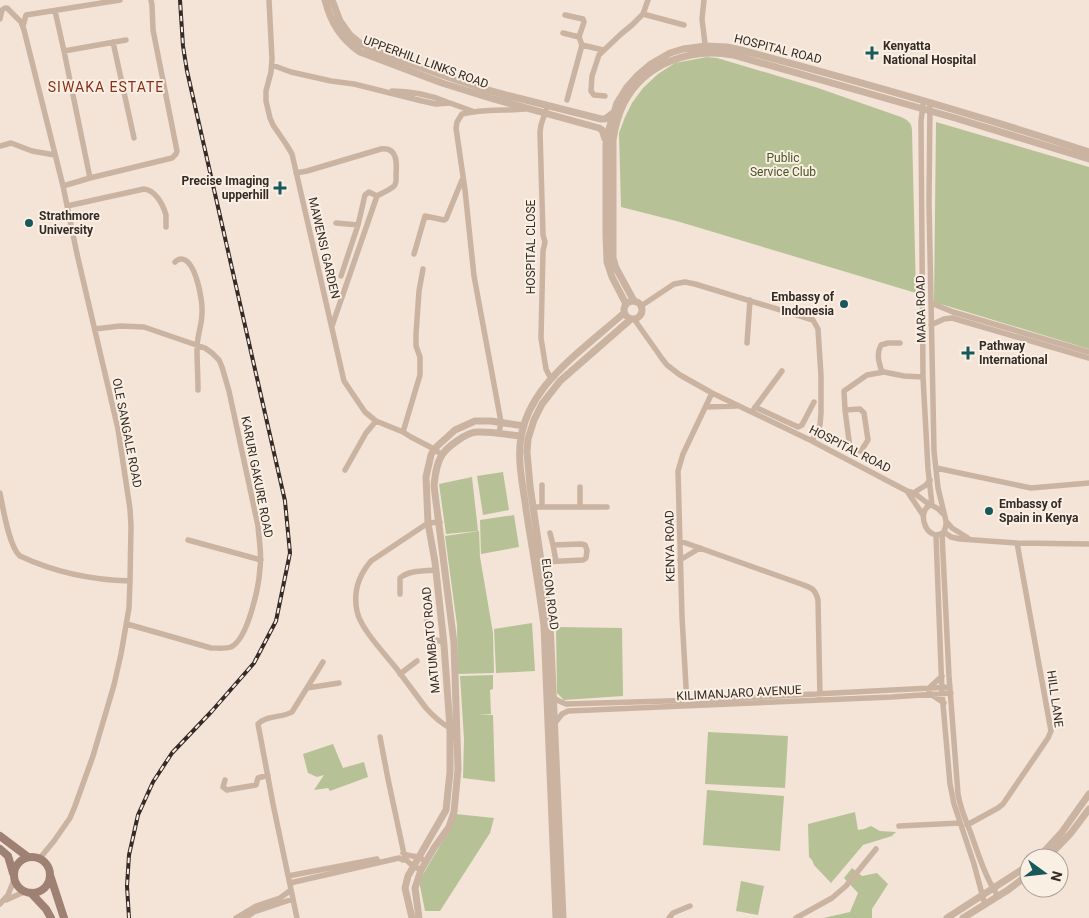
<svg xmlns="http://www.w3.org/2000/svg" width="1089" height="918" viewBox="0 0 1089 918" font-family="Roboto,sans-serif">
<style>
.green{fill:#b6c296}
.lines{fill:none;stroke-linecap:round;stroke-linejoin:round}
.minor{stroke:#cbb3a2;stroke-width:5.5}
.tertiary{stroke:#cbb3a2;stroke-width:7}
.secondary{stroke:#9f8174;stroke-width:8}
.rail-casing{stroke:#352a25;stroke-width:4}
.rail{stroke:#faefe3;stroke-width:2;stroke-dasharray:5.5;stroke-linecap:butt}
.poi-dot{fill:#18585a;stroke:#faefe3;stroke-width:2}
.labels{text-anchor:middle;stroke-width:4;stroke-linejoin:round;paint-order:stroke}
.poi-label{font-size:12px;font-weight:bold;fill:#352a25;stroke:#faefe3;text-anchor:start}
.street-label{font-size:12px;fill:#352a25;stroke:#faefe3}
.park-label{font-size:12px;fill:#475527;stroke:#faefe3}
.neighbourhood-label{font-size:14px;letter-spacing:1px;fill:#8a2e19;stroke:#faefe3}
</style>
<rect width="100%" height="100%" fill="#f3e4d7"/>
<path class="green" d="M 707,57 L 717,58 L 818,88 L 901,117 C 908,120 912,123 912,131 L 916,293 L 680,222 L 621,207 L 619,133 L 625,117 L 632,103 L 643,88 L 658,74 L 675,63 Z
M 936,122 L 1089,167 L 1089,349 L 934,302 Z
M 503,472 L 509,510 L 483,515 L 477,476 Z
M 472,477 L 478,531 L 446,534 L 439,484 Z
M 514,515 L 519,547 L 481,554 L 480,520 Z
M 479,531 L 480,557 L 493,633 L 494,673 L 458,674 L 457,625 L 445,536 Z
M 532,623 L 535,671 L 496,673 L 494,629 Z
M 556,627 L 622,628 L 623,696 L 564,700 L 557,693 Z
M 493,675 L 493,689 L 490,690 L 491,714 L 478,714 L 493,715 L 495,782 L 463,778 L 464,739 L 460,676 Z
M 708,732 L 788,736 L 785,788 L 705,784 Z
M 333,744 L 343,768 L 364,762 L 368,777 L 330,791 L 328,788 L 314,790 L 324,775 L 317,777 L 308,773 L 303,754 Z
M 707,790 L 784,796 L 780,851 L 703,845 Z
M 855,812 L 858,830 L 864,829 L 871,826 L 880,831 L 896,832 L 892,836 L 863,845 L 831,883 L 814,865 L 812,860 L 809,857 L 808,824 Z
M 456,814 L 494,818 L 490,833 L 440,911 L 425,911 L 419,881 L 447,834 Z
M 852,868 L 862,876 L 877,873 L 888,884 L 872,909 L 872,918 L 823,918 L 850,912 L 858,893 L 844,878 Z
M 741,881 L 764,886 L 758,915 L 736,911 Z"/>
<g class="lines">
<path class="minor" d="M 269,0 L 272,59 L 271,72 L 266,91 L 266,101 L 270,118 L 273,125 L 286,144 L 292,154 L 344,381 L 365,412 L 376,421 L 403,432 L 411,437 L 434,449 L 442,455
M 704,0 L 702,19 L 706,52
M 55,11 L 64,51 L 90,178
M 643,14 L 684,25
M 565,15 L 583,19 L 584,22 L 579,37
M 0,19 L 2,10 L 5,8 L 7,8 L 21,22 L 24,30 L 63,186 L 77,254 L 118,429 L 130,509 L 131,526 L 130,581 L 129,608 L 121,654 L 114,685 L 93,756 L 75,806 L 70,818 L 54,841 L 40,858
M 23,26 L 26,15 L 120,0
M 563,33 L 579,37 L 582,45 L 603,50
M 113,42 L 134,138
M 64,51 L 126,40
M 272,65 L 291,72 L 331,81 L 354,84 L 422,101 L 436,104 L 450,103 L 472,111
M 392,91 C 411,91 430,95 447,102
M 605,96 L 594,95 L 591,91 L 592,76 L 599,55 L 621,34 L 632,25 L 643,14 L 648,0
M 567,100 L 582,45
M 930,103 L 929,203 L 934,451 L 938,488 L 946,521 L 946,525 L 944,532 C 928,544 915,513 930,505
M 923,105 L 921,121 L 923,377 L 928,469 L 932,505
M 546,110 L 541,125 L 540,132 L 543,235 L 545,242 L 543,251 L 541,338 L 546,369 L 549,375 L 553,378
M 0,146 L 11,143 L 32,151 L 55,155
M 296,173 L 307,171 L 381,149 C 397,147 397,162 396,174 C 396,178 397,183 394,186 C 390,190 382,193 377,196
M 63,186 L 90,178 L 172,158 L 176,154 L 177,151 L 153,30 L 152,5 L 151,0
M 67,206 L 144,189 C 155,190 163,204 166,215 C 166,219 166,224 166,227
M 336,223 L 358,225
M 414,254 L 425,216 L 444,220 L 446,219 L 462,180
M 175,262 C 176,261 179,259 181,259 C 196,259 203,302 202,313 C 202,325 197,336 197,348 C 197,362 198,376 198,390
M 341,276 L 358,225 L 365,195 L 369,192 L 377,196
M 931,303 L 953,312 L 1089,352
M 641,306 L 674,284 L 685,282 L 695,284 L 813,320 L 818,329 L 821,376 L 821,413 L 820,425 L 812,441
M 634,319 L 663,360 L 667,365 L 680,375 L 712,393 L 812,441 L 907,491 C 918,493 920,499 929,504 C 934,507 937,506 942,513
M 931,325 L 944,319 L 952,318 L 1089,358
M 332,326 L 377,196
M 95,329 L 120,326 L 144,327 L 205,348 L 212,353 L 219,360 L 222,367 L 229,391 L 258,526 C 259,540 262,554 260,568 C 259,586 248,639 231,647 C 225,649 218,648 211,648 L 127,624
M 747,343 L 750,300
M 882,372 C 879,363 876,354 881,345 L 888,343 L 900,343
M 706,407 L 736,406
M 755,407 L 798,427 L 802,425 L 814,402
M 754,409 L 782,371
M 845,410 L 850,448 L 861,451 L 868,440 L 864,413 L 860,409 L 845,410 L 844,391 L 867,375 L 884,372 L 904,376 L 923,377
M 403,432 L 420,375 L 420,357 L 416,346 L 416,334 L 419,291 L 423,269
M 499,433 L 501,422 L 474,276 L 465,190 L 456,128 L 457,122 L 462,114 C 483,109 504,111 525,109
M 936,468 L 1031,488 L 1089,483
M 345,470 L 366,433 L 376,421
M 907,491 L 923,515
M 915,492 L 926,485 L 930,480
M 0,493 C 3,508 9,547 20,556 C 54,572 93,580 130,581
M 533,507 L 607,507
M 542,507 L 542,485
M 580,507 L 580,487
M 946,521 L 952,528 L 968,538
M 440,522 L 428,523 L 371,561 C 359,575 353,592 357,611 C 360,628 385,654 396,668 C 406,681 416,695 426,708 C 433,716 441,723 450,728
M 944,532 L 951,537 L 960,539 L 1017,543 L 1089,544
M 550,533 L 553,545
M 942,534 L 949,676 L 958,794 C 960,807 965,819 970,831 C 978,853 985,877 998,896
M 936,536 L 942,693 L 950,784 L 954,804 L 974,864 L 985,905
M 188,540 L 261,560
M 680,541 L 801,584 C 811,588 815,588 818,600 L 820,698
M 680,560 L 700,548
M 542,562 L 583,560 L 586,558 L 587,550 L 585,545 L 581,544 L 553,545 L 556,561
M 400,594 L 400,578 C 409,570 424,571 436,570
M 426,615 L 428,635 L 436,640 L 443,642
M 400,674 L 417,661
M 307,688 L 339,683
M 929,688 L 942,676
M 929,693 L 944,703
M 554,698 L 559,701 L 566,704 L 700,700 L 950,687
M 687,704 L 682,617 L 678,471 L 683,454 L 712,393
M 555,723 L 562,714 L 568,711 L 892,697 L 951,693
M 380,737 L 388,779 L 404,854
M 225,780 L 223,787 L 227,790 L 256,785 L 258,778 L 268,775
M 967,825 L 998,808 L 1003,804 L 1048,738 L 1051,731 L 1017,543
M 899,826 L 960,823
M 403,853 C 408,857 416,855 422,859
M 405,859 L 413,866 L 421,870
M 288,876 L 377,859
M 290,883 L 399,858 L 403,860 L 405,858 L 405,855
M 6,900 L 24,892
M 0,904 L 8,895 L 14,880
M 236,918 L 256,906 L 280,898 L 291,890
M 245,918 L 254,912 L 293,899
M 297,918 L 273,804 L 258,724 C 266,715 282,718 292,712 L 323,662
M 669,918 L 673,913 L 690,906
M 796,918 L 832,898 L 846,886 L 876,849"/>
<path class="tertiary" d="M 325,0 C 331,23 341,39 360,52 L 442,83 L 490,98 L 599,128 L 602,130 L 605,139
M 332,0 L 340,21 L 350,35 L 361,44 L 373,50 L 442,75 L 484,89 L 510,96 L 601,119 L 605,119 L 613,113
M624 310a9 9 0 1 1 18 0a9 9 0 1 1-18 0Z
M 634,301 L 616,268 L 613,258 L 613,140 C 615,127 618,115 624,103 C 645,63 691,47 733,55 L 955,118 L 1089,159
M 626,304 L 612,277 L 607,262 L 606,235 L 606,144 L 608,132 L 617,103 L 627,87 L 637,76 L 651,64 L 670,53 L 683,49 L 706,46 L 727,47 L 741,50 C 858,81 974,114 1089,152
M 1038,858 L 1062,832 L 1089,794
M 1047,858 L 1071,833 L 1089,809
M 412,918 L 405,888 L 408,876 L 446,810 L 450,772 L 450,728 L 444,645 L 435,562 L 428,523 L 426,477 L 431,455 L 434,449 L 455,430 L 475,421 L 491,421 L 524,426
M 419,918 L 415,888 L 421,870 L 434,848 L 449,827 L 454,812 L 458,769 L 454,643 L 434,486 C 435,476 436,464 442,455 C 447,447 467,432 477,432 C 492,431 507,435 521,436
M 556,918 L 544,626 C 539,587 532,548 526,509 C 523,485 517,461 521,437 C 524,419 534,400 545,386 C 567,359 597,337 624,313
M 563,918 L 550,622 L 530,486 L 527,452 L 528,439 L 534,420 L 542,404 L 560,381 L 631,319
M 947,918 L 1029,865
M 963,918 L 1008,890 L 1029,874"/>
<path class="secondary" d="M 0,836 L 28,857
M 0,849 L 8,856 L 13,873
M14 875a18 18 0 1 1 36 0a18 18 0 1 1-36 0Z
M 50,875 L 64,918
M 31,893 L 46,909 L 51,918"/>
<g class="rail-casing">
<path id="rail" d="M 129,918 L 127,886 L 129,855 L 138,815 L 153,782 L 172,753 L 212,711 L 254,663 L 276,621 L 290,553 L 285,501 L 187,71 L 183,46 L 180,0"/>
</g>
<use href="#rail" class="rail"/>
</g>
<g class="poi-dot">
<path d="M869.5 45.5h5v5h5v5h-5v5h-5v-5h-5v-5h5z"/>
<path d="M277.5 180.5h5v5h5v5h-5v5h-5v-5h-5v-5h5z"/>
<circle cx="29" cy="223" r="5"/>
<circle cx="844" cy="304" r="5"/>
<path d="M965.5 345.5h5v5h5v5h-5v5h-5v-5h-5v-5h5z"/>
<circle cx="989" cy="511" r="5"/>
</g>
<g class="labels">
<g class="poi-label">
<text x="883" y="50">Kenyatta<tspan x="883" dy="14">National Hospital</tspan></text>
<text x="269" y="185" text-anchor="end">Precise Imaging<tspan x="269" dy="14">upperhill</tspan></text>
<text x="39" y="220">Strathmore<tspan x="39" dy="14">University</tspan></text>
<text x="834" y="301" text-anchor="end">Embassy of<tspan x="834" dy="14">Indonesia</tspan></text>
<text x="979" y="350">Pathway<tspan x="979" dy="14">International</tspan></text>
<text x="999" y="508">Embassy of<tspan x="999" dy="14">Spain in Kenya</tspan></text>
</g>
<g class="street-label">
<text transform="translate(778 49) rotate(14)" y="4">HOSPITAL ROAD</text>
<text transform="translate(426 62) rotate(20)" y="4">UPPERHILL LINKS ROAD</text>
<text transform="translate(531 247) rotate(-90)" y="4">HOSPITAL CLOSE</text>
<text transform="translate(324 248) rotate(77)" y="4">MAWENSI GARDEN</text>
<text transform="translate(921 309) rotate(-91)" y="4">MARA ROAD</text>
<text transform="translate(127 433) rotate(79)" y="4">OLE SANGALE ROAD</text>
<text transform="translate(850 449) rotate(27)" y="4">HOSPITAL ROAD</text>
<text transform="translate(257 477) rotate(79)" y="4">KARURI GAKURE ROAD</text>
<text transform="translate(670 546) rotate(-91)" y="4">KENYA ROAD</text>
<text transform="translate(550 594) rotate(83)" y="4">ELGON ROAD</text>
<text transform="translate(431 640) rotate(-95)" y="4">MATUMBATO ROAD</text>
<text transform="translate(739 693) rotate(-3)" y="4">KILIMANJARO AVENUE</text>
<text transform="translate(1055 699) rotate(82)" y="4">HILL LANE</text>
</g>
<g class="park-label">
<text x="783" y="162">Public<tspan x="783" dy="14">Service Club</tspan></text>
</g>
<g class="neighbourhood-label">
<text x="106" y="92">SIWAKA ESTATE</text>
</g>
</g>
<g transform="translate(1044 873) rotate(105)"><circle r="24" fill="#faefe3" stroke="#aba097"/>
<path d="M0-4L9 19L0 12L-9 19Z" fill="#18585a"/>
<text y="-8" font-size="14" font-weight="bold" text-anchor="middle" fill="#352a25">N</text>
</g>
</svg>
